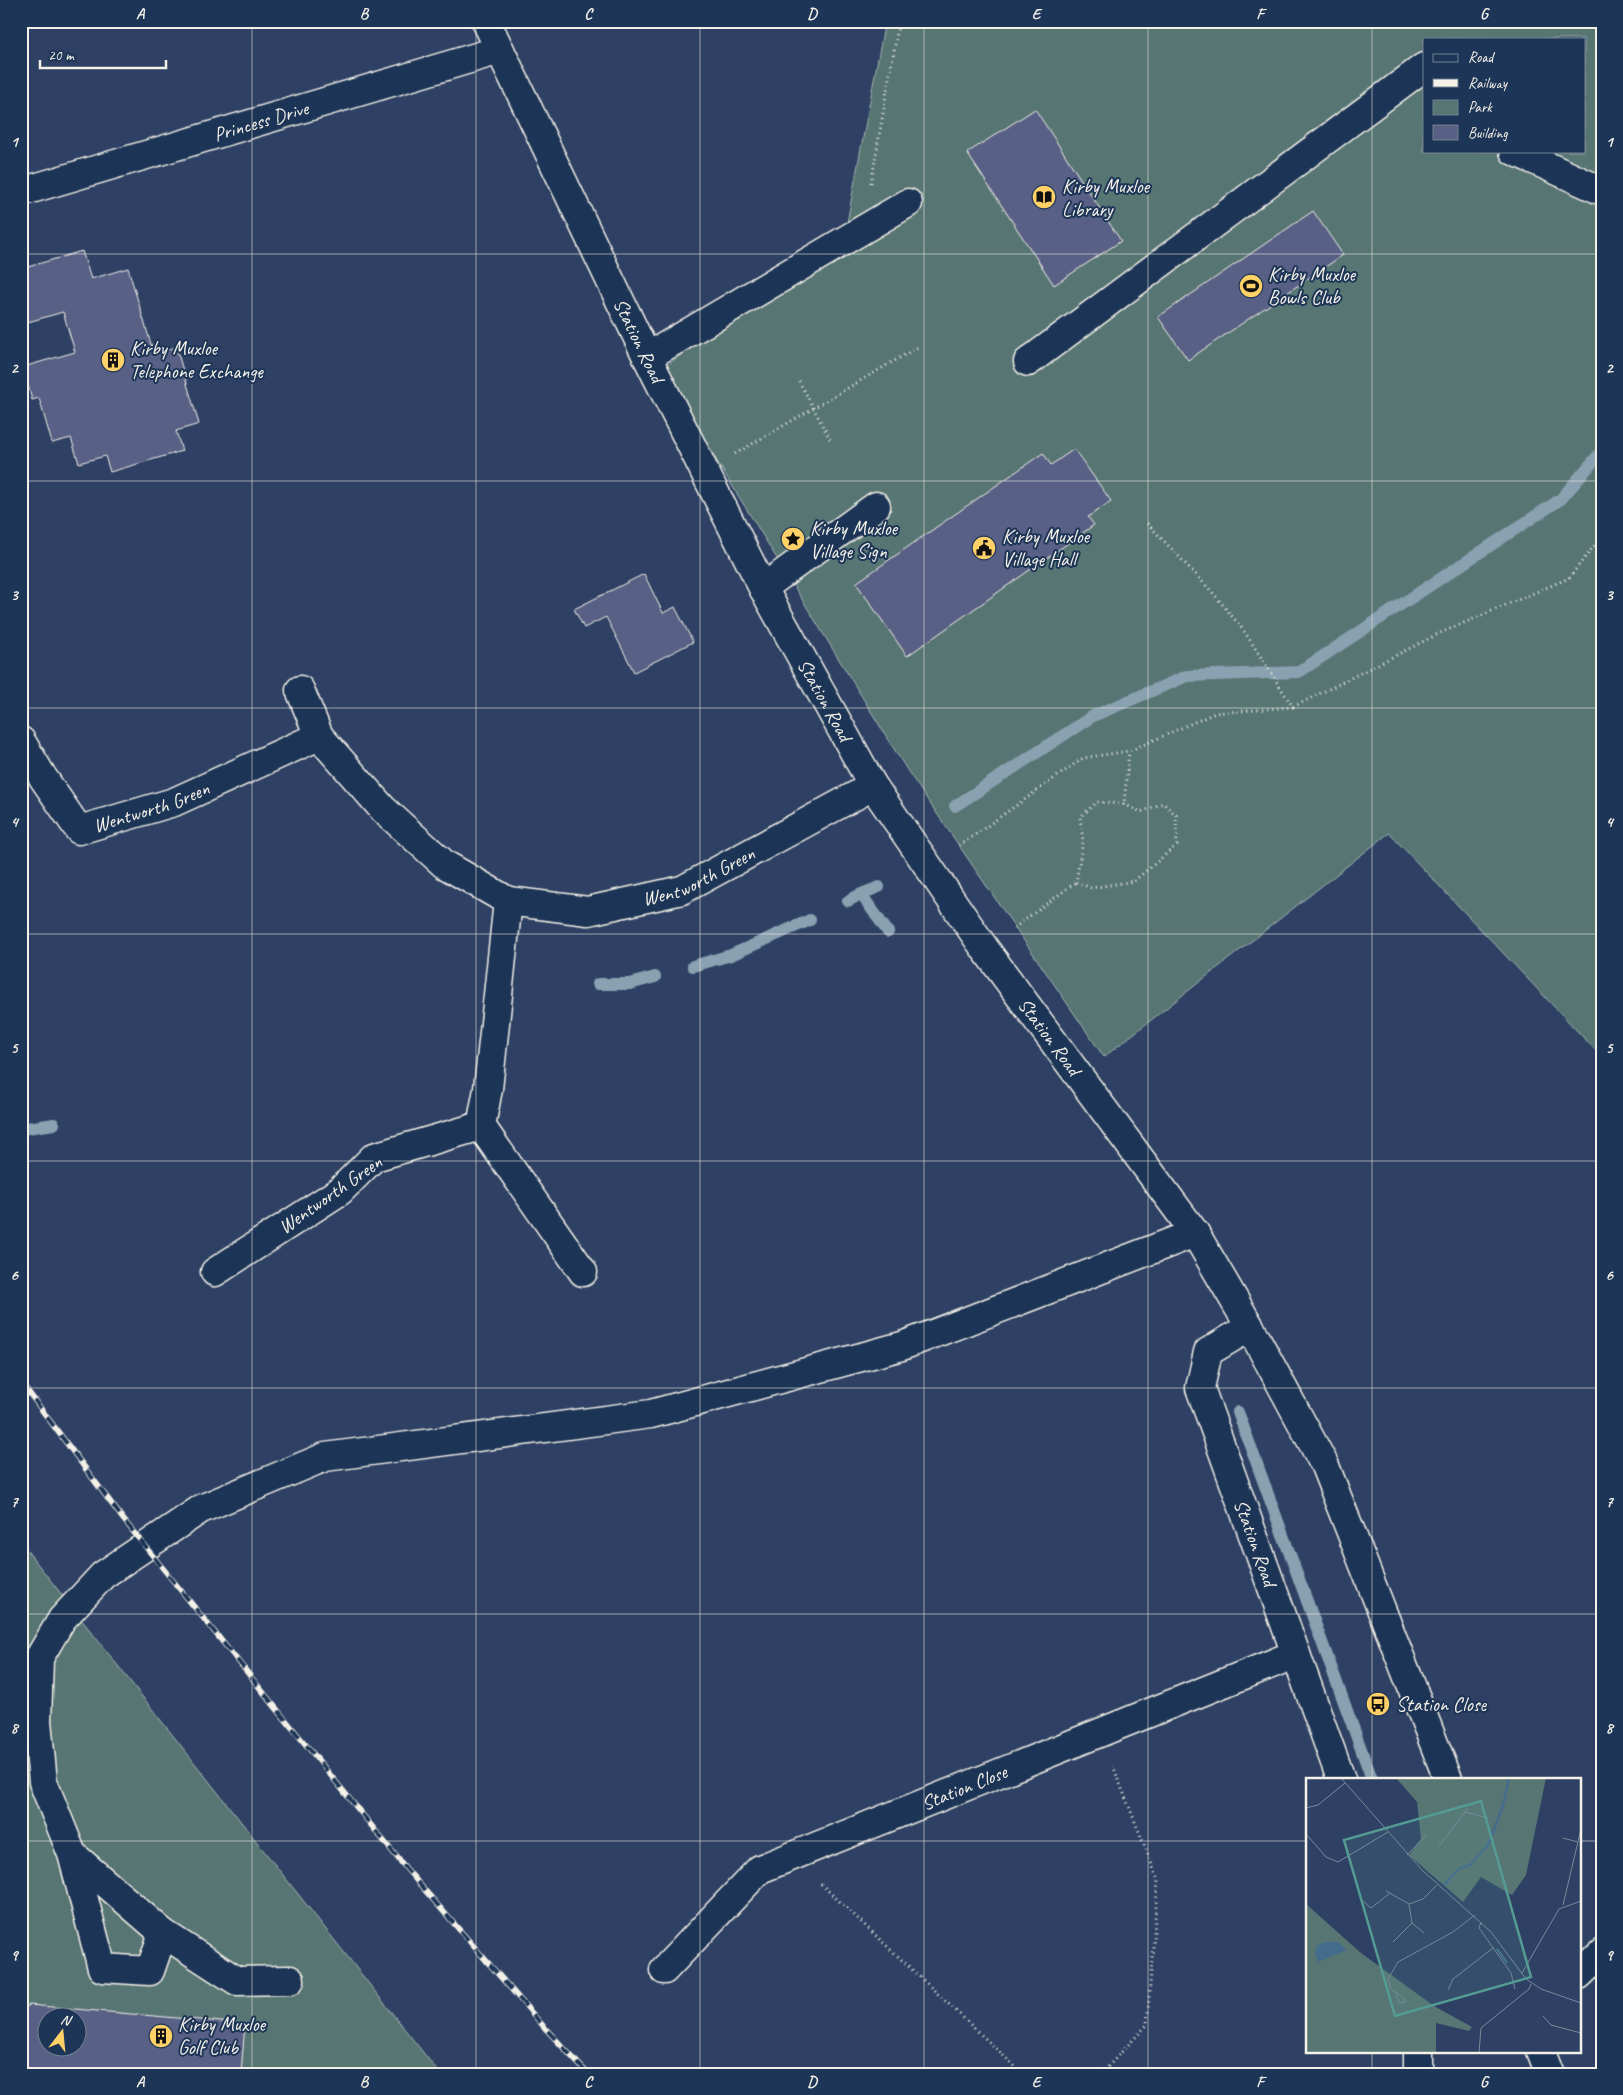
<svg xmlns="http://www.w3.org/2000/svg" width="1623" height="2095" viewBox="0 0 1623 2095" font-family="Caveat,sans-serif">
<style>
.green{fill:#577573;stroke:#a6b3ae;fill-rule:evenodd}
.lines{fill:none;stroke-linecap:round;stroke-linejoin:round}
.stream{stroke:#8aa1b1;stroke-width:12}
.building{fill:#596085;stroke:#f4f1e8;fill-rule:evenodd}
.minor-casing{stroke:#f4f1e8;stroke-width:31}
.path{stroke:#f4f1e8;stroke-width:3;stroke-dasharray:1 4;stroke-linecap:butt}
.minor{stroke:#1d3557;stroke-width:28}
.rail-casing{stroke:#f4f1e8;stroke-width:5.5}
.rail{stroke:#1d3557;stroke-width:4;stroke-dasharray:11;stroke-linecap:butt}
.grid{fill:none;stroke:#f4f1e8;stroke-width:1;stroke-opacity:0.55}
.labels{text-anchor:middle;stroke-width:4;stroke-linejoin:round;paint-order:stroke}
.street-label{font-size:20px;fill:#f4f1e8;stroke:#1d3557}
.poi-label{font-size:20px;fill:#f4f1e8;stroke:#1d3557;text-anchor:start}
.inset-river{fill:none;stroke:#446c8c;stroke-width:2.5}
.inset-road{fill:none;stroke:#7d8799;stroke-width:1}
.view{fill:#549b93;fill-opacity:0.15;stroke:#549b93;stroke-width:2.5}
.inset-edge{fill:none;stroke:#f4f1e8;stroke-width:2.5}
.neatline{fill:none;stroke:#f4f1e8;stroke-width:2}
.grid-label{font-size:16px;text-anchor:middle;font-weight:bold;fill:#f4f1e8}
</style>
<rect width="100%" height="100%" fill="#2e4164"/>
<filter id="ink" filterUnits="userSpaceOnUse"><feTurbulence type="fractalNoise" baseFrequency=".02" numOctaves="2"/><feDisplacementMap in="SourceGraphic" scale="10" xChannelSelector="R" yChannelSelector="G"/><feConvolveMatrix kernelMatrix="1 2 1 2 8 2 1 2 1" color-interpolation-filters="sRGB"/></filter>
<g filter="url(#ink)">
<path class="green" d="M 885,21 L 1602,21 L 1602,1057 L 1389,833 L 1104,1057 L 907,770 L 661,370 L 846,228 ZM 1424,39 L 1584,39 L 1584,151 L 1424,151 Z
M 21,1543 L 440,2074 L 21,2074 ZM 48,2018 L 78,2018 L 78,2048 L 48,2048 Z"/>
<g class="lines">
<path class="stream" d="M 955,806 L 1093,716 L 1187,676 L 1299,672 L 1561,499 L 1602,451
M 879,887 L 861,894 L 888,932
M 848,901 L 861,894
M 693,966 L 731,955 L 810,920
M 598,984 L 630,984 L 655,977
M 21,1129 L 54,1124
M 1238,1412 L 1372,1779"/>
</g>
<path class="building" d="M 1035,109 L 1121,241 L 1054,285 L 967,153 Z
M 1313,211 L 1343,255 L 1188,360 L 1158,317 Z
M 82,251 L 91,279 L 128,268 L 154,354 L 176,347 L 199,424 L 176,431 L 182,451 L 110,472 L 105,456 L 79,463 L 71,438 L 52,443 L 39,398 L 32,400 L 23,367 L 75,352 L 63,312 L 21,324 L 21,269 Z
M 1074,449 L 1111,501 L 1088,517 L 1094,525 L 907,656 L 856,583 L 1043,453 L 1051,465 Z
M 644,574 L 663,613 L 675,607 L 693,642 L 634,672 L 606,617 L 584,628 L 574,609 Z
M 29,2005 L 245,2024 L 241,2074 L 21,2074 L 21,2012 ZM 48,2018 L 78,2018 L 78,2048 L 48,2048 Z"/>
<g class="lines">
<g class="minor-casing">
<g id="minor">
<path id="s1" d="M 486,21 L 647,357 L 763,588 L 873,786 L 985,949 L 1195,1233 L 1250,1327 L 1325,1466 L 1448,1779"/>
<path d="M 1514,151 L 1602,191"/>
<path id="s2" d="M 21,192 L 500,50"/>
<path d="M 647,357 L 908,203"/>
<path d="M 1028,362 L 1424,67"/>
<path d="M 763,588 L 876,506"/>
<path id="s3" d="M 300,690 L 319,736 L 383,809 L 444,864 L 508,901 L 588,911 L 682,890 L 873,786"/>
<path id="s4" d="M 21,741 L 42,776 L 79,830 L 174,802 L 319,736"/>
<path d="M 481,1126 L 583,1272"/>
<path d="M 215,1272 L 340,1191 L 374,1157 L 481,1126 L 488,1089 L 508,901"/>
<path id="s5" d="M 1250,1327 L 1208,1352 L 1200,1388 L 1341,1779"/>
<path d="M 72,1854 L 102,1968 L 150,1971 L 163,1933 L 72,1854 L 43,1782 L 37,1721 L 39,1658 L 62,1619 L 103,1575 L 201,1509 L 325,1457 L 651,1414 L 902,1346 L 1195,1233"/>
<path d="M 163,1933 L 237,1981 L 290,1980"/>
<path id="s6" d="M 664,1970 L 760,1869 L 1296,1654"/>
<path d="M 1579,1975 L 1602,1953"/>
<path d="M 1541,2051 L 1550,2074"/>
<path d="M 1418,2074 L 1418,2051"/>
</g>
</g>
<path class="path" d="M 871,183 L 899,21
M 799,381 L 831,441
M 735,454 L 918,347
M 1293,707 L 1438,634 L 1569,578 L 1602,536
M 1124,804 L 1141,812 L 1163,803 L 1176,815 L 1177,845 L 1134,881 L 1091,888 L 1076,882 L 1083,841 L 1080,817 L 1097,802 L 1124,804 L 1129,751
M 959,846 L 1083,758 L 1129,751 L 1215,713 L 1293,707 L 1244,631 L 1214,594 L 1147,523
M 1014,928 L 1076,882
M 821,1884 L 1023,2074
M 1101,2074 L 1147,2025 L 1158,1880 L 1113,1766"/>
<use href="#minor" class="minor"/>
<g class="rail-casing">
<path id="rail" d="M 21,1382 L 123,1519 L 409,1872 L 545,2028 L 588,2074"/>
</g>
<use href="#rail" class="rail"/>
</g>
</g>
<path class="grid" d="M 252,21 L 252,2074M 476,21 L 476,2074M 700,21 L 700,2074M 924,21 L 924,2074M 1148,21 L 1148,2074M 1372,21 L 1372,1779M 21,254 L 1602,254M 21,481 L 1602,481M 21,708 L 1602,708M 21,934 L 1602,934M 21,1161 L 1602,1161M 21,1388 L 1602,1388M 21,1614 L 1602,1614M 21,1841 L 1307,1841M 1579,1841 L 1602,1841M 1372,2051 L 1372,2074"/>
<defs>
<g id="library-disc" transform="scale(1.25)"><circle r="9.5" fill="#ffd166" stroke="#1d3557"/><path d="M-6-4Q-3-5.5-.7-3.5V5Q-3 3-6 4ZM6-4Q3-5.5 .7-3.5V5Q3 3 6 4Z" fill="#111"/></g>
<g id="stadium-disc" transform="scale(1.25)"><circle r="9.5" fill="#ffd166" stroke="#1d3557"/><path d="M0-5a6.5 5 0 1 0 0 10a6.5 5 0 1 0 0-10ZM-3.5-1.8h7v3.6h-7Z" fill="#111"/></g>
<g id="building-disc" transform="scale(1.25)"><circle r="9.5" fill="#ffd166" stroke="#1d3557"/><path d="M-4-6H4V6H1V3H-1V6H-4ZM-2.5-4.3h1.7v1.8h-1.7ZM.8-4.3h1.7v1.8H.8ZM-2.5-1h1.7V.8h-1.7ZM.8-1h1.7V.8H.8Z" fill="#111"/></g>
<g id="sight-disc" transform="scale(1.25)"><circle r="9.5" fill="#ffd166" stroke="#1d3557"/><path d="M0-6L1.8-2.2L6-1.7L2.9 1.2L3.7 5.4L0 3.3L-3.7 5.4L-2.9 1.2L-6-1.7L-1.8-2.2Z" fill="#111"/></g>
<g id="civic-disc" transform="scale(1.25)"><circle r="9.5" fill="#ffd166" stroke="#1d3557"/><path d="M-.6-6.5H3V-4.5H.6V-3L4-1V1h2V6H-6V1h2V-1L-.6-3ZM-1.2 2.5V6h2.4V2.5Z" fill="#111"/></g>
<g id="bus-disc" transform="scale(1.25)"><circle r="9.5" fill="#ffd166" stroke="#1d3557"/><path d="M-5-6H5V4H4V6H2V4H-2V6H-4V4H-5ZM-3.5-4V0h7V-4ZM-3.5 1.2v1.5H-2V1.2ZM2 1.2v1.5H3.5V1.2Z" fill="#111"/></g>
</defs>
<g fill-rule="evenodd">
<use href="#library-disc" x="1044" y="197"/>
<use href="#stadium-disc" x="1251" y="286"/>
<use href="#building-disc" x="113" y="360"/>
<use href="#sight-disc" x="793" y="539"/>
<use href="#civic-disc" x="984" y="548"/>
<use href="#bus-disc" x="1378" y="1704"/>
<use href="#building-disc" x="161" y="2036"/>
</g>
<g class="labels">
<g class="street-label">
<text dy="7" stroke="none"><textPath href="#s2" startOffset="250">Princess Drive</textPath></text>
<text dy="7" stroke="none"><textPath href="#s1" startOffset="354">Station Road</textPath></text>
<text dy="7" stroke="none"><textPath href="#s1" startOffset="759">Station Road</textPath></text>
<text dy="7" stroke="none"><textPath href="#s4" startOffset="182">Wentworth Green</textPath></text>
<text dy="7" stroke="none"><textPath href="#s3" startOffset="500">Wentworth Green</textPath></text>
<text dy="7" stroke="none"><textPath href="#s1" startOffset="1164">Station Road</textPath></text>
<text transform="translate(330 1194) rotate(-35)" y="7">Wentworth Green</text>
<text dy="7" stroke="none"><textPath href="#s5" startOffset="250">Station Road</textPath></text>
<text dy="7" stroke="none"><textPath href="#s6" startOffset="359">Station Close</textPath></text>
</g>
<g class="poi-label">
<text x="1062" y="193">Kirby Muxloe<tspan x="1062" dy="23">Library</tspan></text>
<text x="1268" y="281">Kirby Muxloe<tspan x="1268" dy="23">Bowls Club</tspan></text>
<text x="130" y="355">Kirby Muxloe<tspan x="130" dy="23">Telephone Exchange</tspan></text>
<text x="810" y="535">Kirby Muxloe<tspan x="810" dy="23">Village Sign</tspan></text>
<text x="1002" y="543">Kirby Muxloe<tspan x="1002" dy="23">Village Hall</tspan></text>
<text x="1396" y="1711">Station Close</text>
<text x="178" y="2031">Kirby Muxloe<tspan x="178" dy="23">Golf Club</tspan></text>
</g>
</g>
<g transform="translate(1306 1778)">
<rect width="275" height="275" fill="#2e4164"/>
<path d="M 90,0 L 240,0 L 220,97 L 206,117 L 175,99 L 157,124 L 103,77 L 115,61 L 111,24 ZM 0,126 L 55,175 L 128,228 L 166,249 L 163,253 L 130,245 L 130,275 L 0,275 Z" fill="#577573"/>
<path d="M 18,164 L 32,164 L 41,172 L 12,184 L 9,176 L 11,168 Z" fill="#446c8c"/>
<path class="inset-river" d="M 138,107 L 154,90 L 164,87 L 182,67 L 197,28 L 203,0M 191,171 L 201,185"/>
<path class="inset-road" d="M 35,0 L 117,93 L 185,154 L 220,201 L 235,211 L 275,225M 0,30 L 12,27 L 39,5M 159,34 L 182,40M 0,56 L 20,79 L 32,84 L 82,54M 257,60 L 272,64M 133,68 L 162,30M 101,77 L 120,57M 80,113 L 103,126 L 117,121 L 131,107M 57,123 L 65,130 L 83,116M 257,127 L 275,51M 175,144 L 173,150 L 205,195 L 209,211M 106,145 L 118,155M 87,164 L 106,145 L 103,126M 216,195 L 253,131 L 275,123M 142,212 L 147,201 L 187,170M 89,216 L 94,225 L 99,224 L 99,221 L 85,211 L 82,201 L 92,184 L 147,154 L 169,137M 237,238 L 245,247 L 275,255M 173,275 L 175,250 L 223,211 L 225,206"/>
<path class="view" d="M 175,23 L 225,199 L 89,238 L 38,62 Z"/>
<rect width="275" height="275" class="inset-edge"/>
</g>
<rect width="1623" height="2095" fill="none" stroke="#1d3557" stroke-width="55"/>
<rect x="1423" y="38" width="162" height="115" fill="#1d3557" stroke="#738091"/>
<rect x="1433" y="54" width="25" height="8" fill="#1d3557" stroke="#738091"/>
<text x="1468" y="62" font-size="15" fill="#f4f1e8">Road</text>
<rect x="1433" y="79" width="25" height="8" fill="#f4f1e8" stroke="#738091"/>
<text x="1468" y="88" font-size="15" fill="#f4f1e8">Railway</text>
<rect x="1433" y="100" width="25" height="15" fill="#577573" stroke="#738091"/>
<text x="1468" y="112" font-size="15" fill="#f4f1e8">Park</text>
<rect x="1433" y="125" width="25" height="15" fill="#596085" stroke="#738091"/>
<text x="1468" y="138" font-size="15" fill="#f4f1e8">Building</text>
<g transform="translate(62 2032) rotate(16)"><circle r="24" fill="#1d3557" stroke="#738091"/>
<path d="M0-4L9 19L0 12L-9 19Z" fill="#ffd166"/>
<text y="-8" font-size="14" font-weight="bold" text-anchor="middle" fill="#f4f1e8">N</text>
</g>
<path d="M40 60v8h126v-8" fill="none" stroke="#f4f1e8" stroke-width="2.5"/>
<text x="48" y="60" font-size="15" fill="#f4f1e8" stroke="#1d3557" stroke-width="4" paint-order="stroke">20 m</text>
<rect x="28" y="28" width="1568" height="2040" class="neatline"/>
<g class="grid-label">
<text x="140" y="19">A</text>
<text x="364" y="19">B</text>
<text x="588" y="19">C</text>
<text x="812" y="19">D</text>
<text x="1036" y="19">E</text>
<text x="1260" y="19">F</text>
<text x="1484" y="19">G</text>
<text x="14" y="147">1</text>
<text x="1609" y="147">1</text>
<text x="14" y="373">2</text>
<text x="1609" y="373">2</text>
<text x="14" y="600">3</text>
<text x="1609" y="600">3</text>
<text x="14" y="827">4</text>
<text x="1609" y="827">4</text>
<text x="14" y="1053">5</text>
<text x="1609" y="1053">5</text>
<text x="14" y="1280">6</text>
<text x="1609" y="1280">6</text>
<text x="14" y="1507">7</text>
<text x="1609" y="1507">7</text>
<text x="14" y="1733">8</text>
<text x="1609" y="1733">8</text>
<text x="14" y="1960">9</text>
<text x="1609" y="1960">9</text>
<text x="140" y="2087">A</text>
<text x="364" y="2087">B</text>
<text x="588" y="2087">C</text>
<text x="812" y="2087">D</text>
<text x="1036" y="2087">E</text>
<text x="1260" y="2087">F</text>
<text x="1484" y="2087">G</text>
</g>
</svg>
